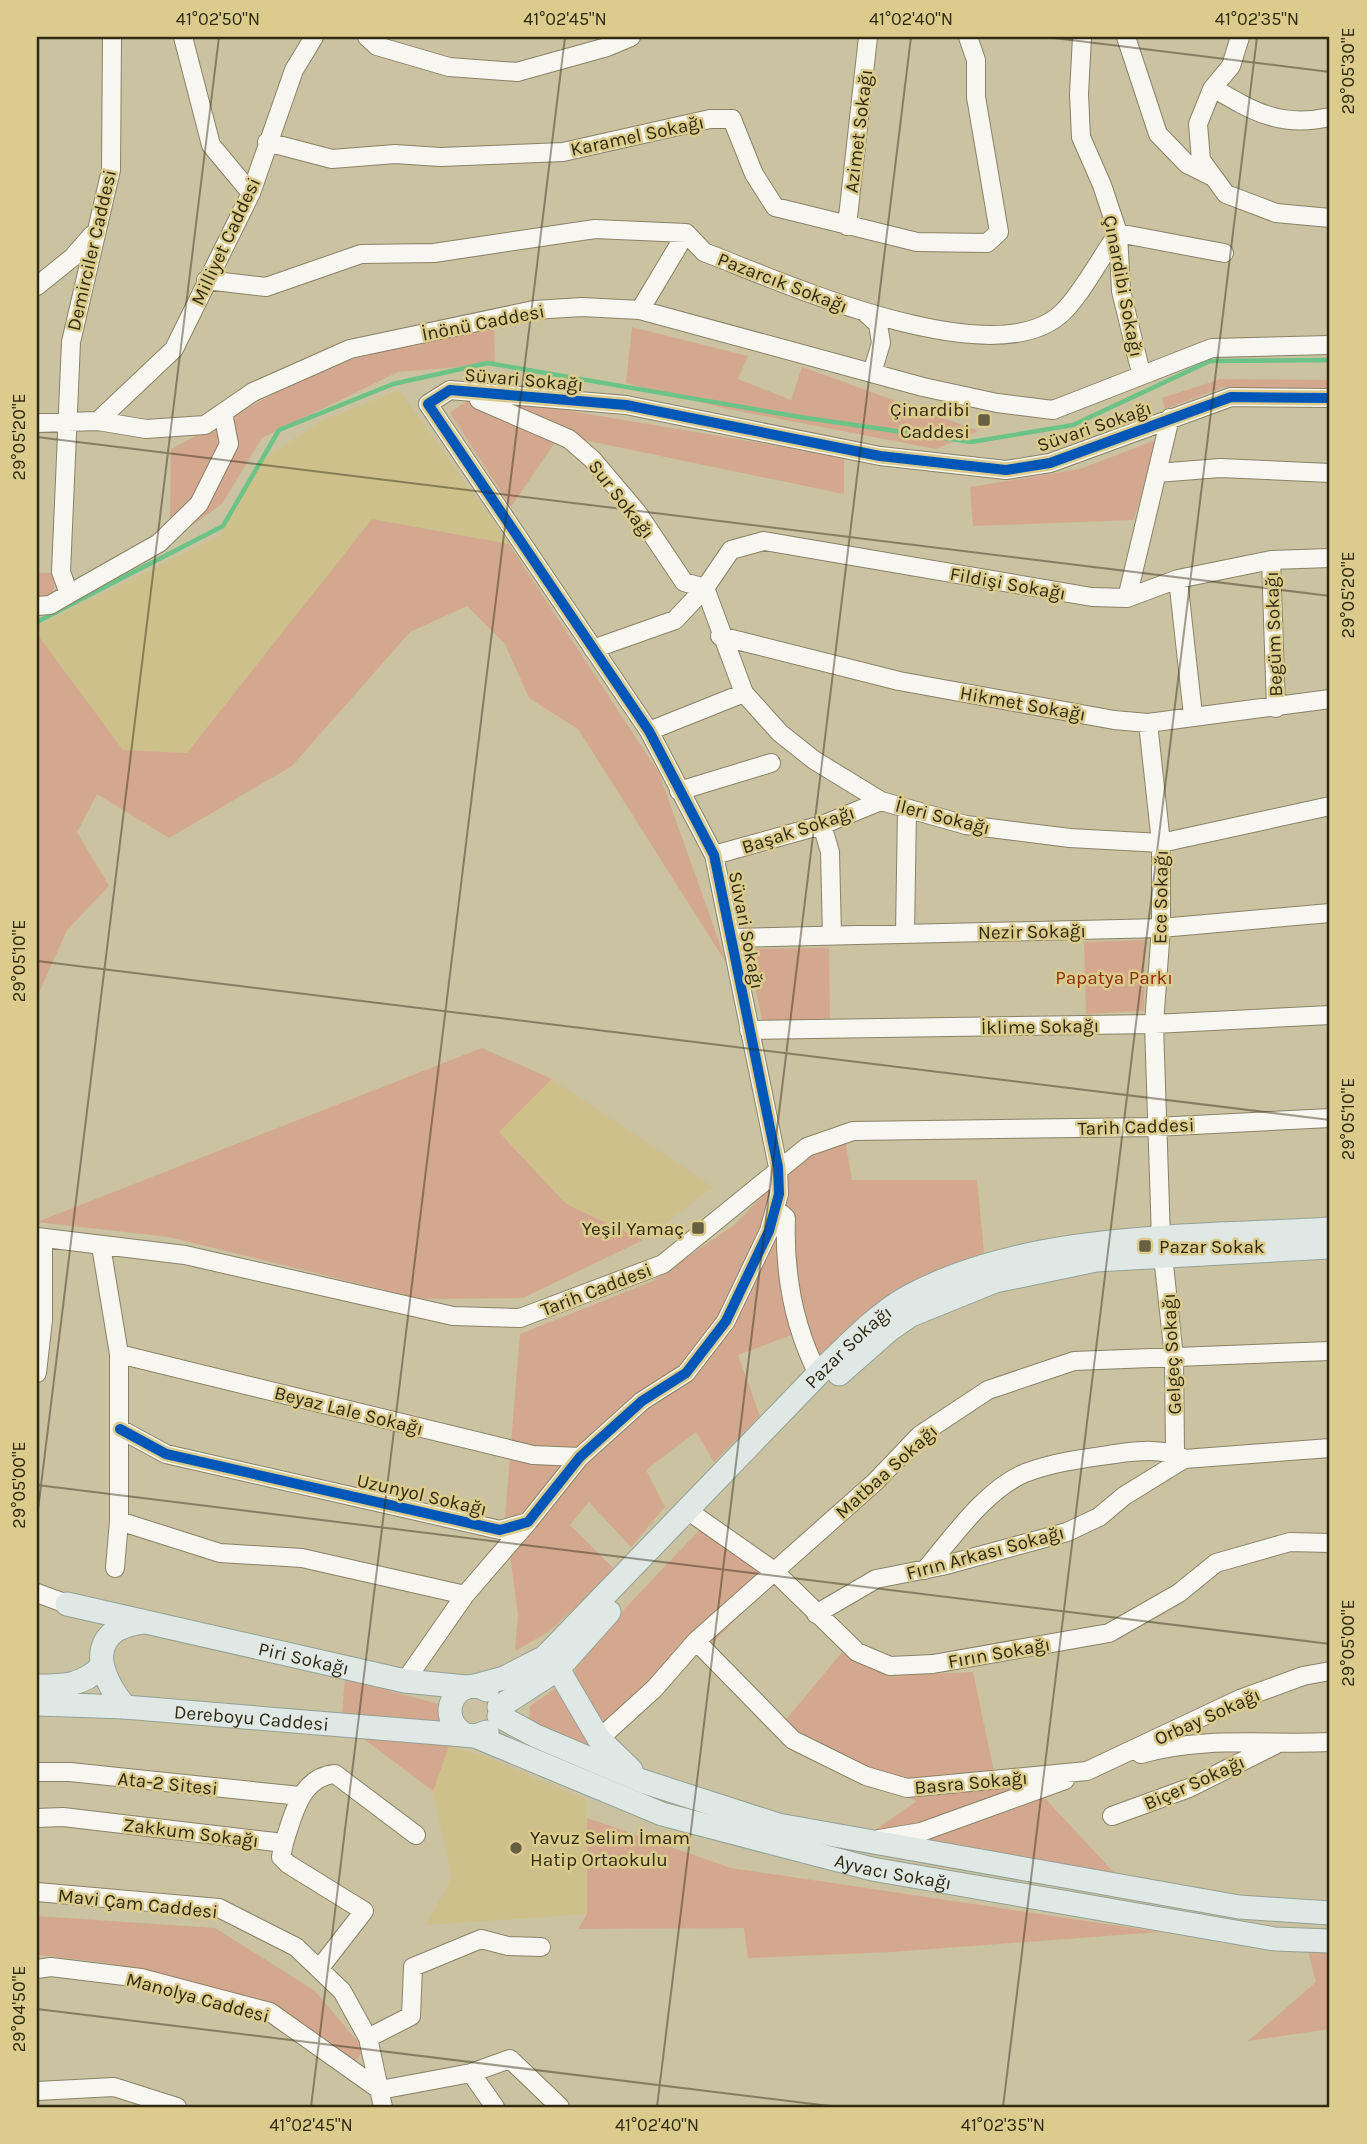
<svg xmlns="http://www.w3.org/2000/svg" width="1367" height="2144" viewBox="0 0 1367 2144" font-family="Karla,sans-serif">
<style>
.built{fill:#cec08b}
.green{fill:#d4a88e}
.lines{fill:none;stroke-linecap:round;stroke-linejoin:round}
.stream{stroke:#6cc388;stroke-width:4.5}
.minor-casing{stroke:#898267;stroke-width:20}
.major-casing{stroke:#94a194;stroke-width:25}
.minor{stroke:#f7f6f1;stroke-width:18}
.major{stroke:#dfe8e5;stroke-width:23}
.cycleway-casing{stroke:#dbcc8e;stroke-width:15}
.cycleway{stroke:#0057b8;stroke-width:10}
.ticks{fill:none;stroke:#302a11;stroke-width:2;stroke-opacity:0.45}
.poi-dot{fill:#665f43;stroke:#dbcc8e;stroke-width:2.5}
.labels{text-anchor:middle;stroke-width:5;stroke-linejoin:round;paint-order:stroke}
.street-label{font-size:19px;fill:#302a11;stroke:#dbcc8e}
.poi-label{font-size:19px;fill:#302a11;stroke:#dbcc8e;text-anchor:end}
.park-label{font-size:19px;fill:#932b0c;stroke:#dbcc8e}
.neatline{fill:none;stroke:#302a11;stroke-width:2.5}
.ticks-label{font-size:18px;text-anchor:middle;fill:#302a11}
</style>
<rect width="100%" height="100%" fill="#cac2a0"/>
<path class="built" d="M 399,390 L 509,544 L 372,519 L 187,753 L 123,750 L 37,634 L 37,626 L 221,535 L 262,460 L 325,419 Z
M 552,1079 L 713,1187 L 643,1240 L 566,1204 L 499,1131 Z
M 449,1746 L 484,1756 L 586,1800 L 587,1914 L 426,1925 L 452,1878 L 433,1791 Z"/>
<path class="green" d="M 632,327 L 748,356 L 738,379 L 791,400 L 802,367 L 979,431 L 936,449 L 723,408 L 626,383 Z
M 494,330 L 495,364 L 398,372 L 262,438 L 222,504 L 177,536 L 170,521 L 171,449 L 322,368 L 434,335 Z
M 1221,379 L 1330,380 L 1330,392 L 1224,387 L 1165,409 L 1162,398 Z
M 475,395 L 844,457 L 844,494 L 560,435 L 511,507 L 450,413 Z
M 1156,440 L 1134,520 L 973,526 L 970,487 L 1080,469 Z
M 372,519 L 509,544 L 659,773 L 727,964 L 578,729 L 529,698 L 505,644 L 467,606 L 410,632 L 292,766 L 169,838 L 97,794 L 77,832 L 109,886 L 67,930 L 37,997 L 37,634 L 123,750 L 187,753 Z
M 37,573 L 54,573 L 54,602 L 37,603 Z
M 1145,940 L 1144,1011 L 1086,1014 L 1084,942 Z
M 829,948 L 830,1020 L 763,1023 L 747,949 Z
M 482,1048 L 552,1079 L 499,1132 L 566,1204 L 643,1240 L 523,1298 L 422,1299 L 169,1237 L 37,1222 Z
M 845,1140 L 852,1180 L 977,1180 L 984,1252 L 872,1310 L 813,1361 L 794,1334 L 738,1355 L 760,1416 L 714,1462 L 696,1432 L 646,1470 L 665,1507 L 631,1547 L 589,1502 L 570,1525 L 616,1571 L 548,1632 L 515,1651 L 518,1615 L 505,1517 L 520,1334 L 653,1281 L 734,1225 L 794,1164 Z
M 708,1521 L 774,1579 L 712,1644 L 784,1722 L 843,1651 L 888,1676 L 973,1672 L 994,1772 L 1027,1779 L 1120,1879 L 866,1836 L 917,1801 L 788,1748 L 695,1651 L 610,1743 L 575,1688 L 575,1661 Z
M 345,1679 L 446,1706 L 443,1724 L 342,1713 Z
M 555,1689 L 603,1754 L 529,1723 L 530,1706 Z
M 360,1736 L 449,1746 L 433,1791 Z
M 587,1818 L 731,1868 L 1160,1932 L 891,1952 L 748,1958 L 744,1928 L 578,1929 L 587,1914 Z
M 37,1916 L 215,1928 L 315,1991 L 364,2049 L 356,2061 L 257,2002 L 109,1963 L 37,1955 Z
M 1308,1951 L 1330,1952 L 1330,2029 L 1248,2041 L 1316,1982 Z"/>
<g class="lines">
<path class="stream" d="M 37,622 L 223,526 L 279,430 L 393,384 L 488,363 L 800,417 L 971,442 L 1073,425 L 1210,361 L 1330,360"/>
<g class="minor-casing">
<path id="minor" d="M 112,37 L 111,170 L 71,342 L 61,572 L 69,594 L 159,543 L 199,504 L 229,444 L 223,413
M 183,37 L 211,145 L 251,193
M 367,37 L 377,46 L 449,67 L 517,72 L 607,47 L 631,37
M 1082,37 L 1079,94 L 1081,137 L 1102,185 L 1118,233 L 1121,291 L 1141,373
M 1126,37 L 1158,134 L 1187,164 L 1211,176
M 1240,37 L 1231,66 L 1212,89 L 1198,124 L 1201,160 L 1226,194 L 1276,213 L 1330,218
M 1213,88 C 1254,112 1281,128 1330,117
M 267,142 L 332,159 L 395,154 L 440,157 L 563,152 L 710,119 L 732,119 L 754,174 L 775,207 L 917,242 L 987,243 L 999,232 L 976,97 L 976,60 L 968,37
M 847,226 L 868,37
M 206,280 L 266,287 L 361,254 L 434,253 L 595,229 L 686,233 L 704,252 C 780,281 995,379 1063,312 C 1083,292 1101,257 1118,233 L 1224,253
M 37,286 L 73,257 L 92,235
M 640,310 L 686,233
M 867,314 L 878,324 L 881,343 L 872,373
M 479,400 L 569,439 L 592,459 L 637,512 L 684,582 L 705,588
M 98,421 L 174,349 L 251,193 L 294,70 L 314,37
M 37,423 L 98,421 L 146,429 L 205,425 L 253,392 L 350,349 L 534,310 L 582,307 L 640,310 L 923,387 L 997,403 L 1053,410 L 1212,348 L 1330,345
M 1157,473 L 1220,468 L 1330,473
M 1271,560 L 1276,708
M 1178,579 L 1193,715
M 705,588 L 744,693 L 780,733 L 814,760 L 881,801 L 966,825 L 1070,838 L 1161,843 L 1330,806
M 1127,598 L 1170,418
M 37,606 L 50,605 L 69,594
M 720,636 L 899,681 L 1114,720 L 1148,723 L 1330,699
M 593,649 L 675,620 L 705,588 L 731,550 L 764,541 L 1092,597 L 1127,598 L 1178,579 L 1271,560 L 1330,558
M 1148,723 L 1161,843 L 1161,928 L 1154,1024 L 1161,1239
M 649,731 L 744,693
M 679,791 L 771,763
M 822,825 L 830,852 L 832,936
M 714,855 L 822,825 L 881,801
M 905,934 L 907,809
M 732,938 L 1161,928 L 1330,913
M 749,1030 L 1154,1024 L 1330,1015
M 776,1209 L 786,1218 C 784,1273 793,1325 818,1374
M 37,1237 L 185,1255 L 453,1316 L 520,1318 L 663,1264 L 807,1147 L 853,1131 L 1155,1127 L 1330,1118
M 101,1246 L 119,1354 L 119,1521 L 220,1553 L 302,1558 L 465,1595
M 1163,1256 L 1174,1357 L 1175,1453
M 119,1354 L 533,1455 L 580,1457
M 37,1373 L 43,1320 L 43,1238
M 120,1429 L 166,1454 L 500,1530 L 528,1522 L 580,1457 L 642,1401 L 686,1373 L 726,1321 L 769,1231 L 779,1194 L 778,1167 L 714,855 L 649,731 L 428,404 L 450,390 L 626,405 L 880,456 L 1006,470 L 1050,463 L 1231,397 L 1330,398
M 697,1517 L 774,1571 L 857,1652 L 890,1666 L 933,1664 L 1109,1633 L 1179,1593 L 1216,1563 L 1290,1542 L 1330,1543
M 115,1568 L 119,1521
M 925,1570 C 952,1538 986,1489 1025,1473 C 1053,1462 1086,1458 1115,1454 C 1135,1451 1167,1447 1184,1459 L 1330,1448
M 37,1593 L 67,1604
M 816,1614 L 876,1579 L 942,1566 L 1067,1532 L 1099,1517 L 1124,1496 L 1184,1459
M 696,1641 L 793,1740 L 866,1776 L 907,1788 L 1087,1771 L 1240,1699 L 1303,1676 L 1330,1671
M 405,1681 L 465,1595 L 528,1522
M 599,1739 L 655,1688 L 696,1641 L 875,1482 L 920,1435 L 988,1390 L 1074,1361 L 1330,1351
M 1141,1754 C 1202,1736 1267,1745 1330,1742
M 37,1772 L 70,1772 L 300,1796
M 1112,1816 L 1189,1788 L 1275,1745
M 37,1818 L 63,1817 L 284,1843 L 281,1857 L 288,1864 L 364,1911 L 319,1969
M 879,1839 L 921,1832 L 1065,1780
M 284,1843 C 293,1816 300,1777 335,1774 L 416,1835
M 37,1892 L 219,1908 L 296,1947 L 342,1991 L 368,2038 L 383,2107
M 37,1969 L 51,1967 L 141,1978 L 270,2012 L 380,2090 L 471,2073 L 510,2059 L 560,2107
M 368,2038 L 411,2016 L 413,1967 L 481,1939 L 508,1946 L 541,1947
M 471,2073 L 495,2107
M 37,2091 L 114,2087 L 177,2107"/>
</g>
<g class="major-casing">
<g id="major">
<path d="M 839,1374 L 889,1330 L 911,1315 L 995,1281 L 1096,1260 L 1330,1247"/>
<path id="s1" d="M 67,1604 L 405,1681 L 466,1687"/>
<path d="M 558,1669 L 599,1739 L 631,1770"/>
<path d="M 37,1686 C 63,1686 82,1686 101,1667"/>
<path id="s2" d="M 474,1686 L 504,1678 L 545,1657 L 823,1369 C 849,1344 876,1315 908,1297 C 1027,1232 1197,1237 1330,1229"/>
<path id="s3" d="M 37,1704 L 125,1707 L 475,1736 L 487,1732"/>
<path d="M 125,1707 C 109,1687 87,1652 115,1631 C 122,1626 134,1624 142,1622"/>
<path d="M 499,1707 L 558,1669 L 609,1612"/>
<path d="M 499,1716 L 536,1736 L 642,1781 L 778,1825 L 1239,1907 L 1330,1913"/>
<path d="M 466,1735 C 434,1719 455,1673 487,1690"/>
<path id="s4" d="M 475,1736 L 662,1814 L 872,1869 L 1275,1939 L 1330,1941"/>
</g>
</g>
<use href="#minor" class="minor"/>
<use href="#major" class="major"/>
<g class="cycleway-casing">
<path id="cycleway" d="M 120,1429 L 166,1454 L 500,1530 L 528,1522 L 580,1457 L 642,1401 L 686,1373 L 726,1321 L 769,1231 L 779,1194 L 778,1167 L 714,855 L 649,731 L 428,404 L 450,390 L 626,405 L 880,456 L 1006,470 L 1050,463 L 1231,397 L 1330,398"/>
</g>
<use href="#cycleway" class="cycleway"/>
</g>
<path class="ticks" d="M 1046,37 L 1330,72M 37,437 L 1330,596M 37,961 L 1330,1120M 37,1485 L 1330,1644M 37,1518 L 219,37M 37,2009 L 838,2107M 311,2107 L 565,37M 657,2107 L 911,37M 1003,2107 L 1257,37"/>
<g class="poi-dot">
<rect x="977" y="413" width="14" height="14" rx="3.5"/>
<rect x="691" y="1221" width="14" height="14" rx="3.5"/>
<rect x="1138" y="1239" width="14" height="14" rx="3.5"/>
<circle cx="516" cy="1848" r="7"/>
</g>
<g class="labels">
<g class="street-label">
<text transform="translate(858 131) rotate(-83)" y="7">Azimet Sokağı</text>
<text transform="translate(637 135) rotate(-12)" y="7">Karamel Sokağı</text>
<text transform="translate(225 241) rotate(-65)" y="7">Milliyet Caddesi</text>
<text transform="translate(91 250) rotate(-77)" y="7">Demirciler Caddesi</text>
<text transform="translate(783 282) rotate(21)" y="7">Pazarcık Sokağı</text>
<text transform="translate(1124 286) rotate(79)" y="7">Çınardibi Sokağı</text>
<text transform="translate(483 322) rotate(-11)" y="7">İnönü Caddesi</text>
<text transform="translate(524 379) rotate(5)" y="7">Süvari Sokağı</text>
<text transform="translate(1094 426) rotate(-19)" y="7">Süvari Sokağı</text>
<text transform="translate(622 499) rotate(52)" y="7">Sur Sokağı</text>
<text transform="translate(1008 583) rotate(10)" y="7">Fildişi Sokağı</text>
<text transform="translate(1273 634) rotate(-92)" y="7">Begüm Sokağı</text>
<text transform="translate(1023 703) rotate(10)" y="7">Hikmet Sokağı</text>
<text transform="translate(943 816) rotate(14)" y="7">İleri Sokağı</text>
<text transform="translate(798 829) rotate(-18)" y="7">Başak Sokağı</text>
<text transform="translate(1160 897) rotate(-89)" y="7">Ece Sokağı</text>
<text transform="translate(747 930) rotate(79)" y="7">Süvari Sokağı</text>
<text transform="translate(1032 931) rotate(-1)" y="7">Nezir Sokağı</text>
<text transform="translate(1040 1026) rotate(-1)" y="7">İklime Sokağı</text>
<text transform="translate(1136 1126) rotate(-2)" y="7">Tarih Caddesi</text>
<text transform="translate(596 1289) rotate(-21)" y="7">Tarih Caddesi</text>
<text dy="7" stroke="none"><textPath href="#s2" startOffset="511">Pazar Sokağı</textPath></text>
<text transform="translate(1171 1354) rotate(-93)" y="7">Gelgeç Sokağı</text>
<text transform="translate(349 1410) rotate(14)" y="7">Beyaz Lale Sokağı</text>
<text transform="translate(886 1471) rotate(-42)" y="7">Matbaa Sokağı</text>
<text transform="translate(422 1494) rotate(13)" y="7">Uzunyol Sokağı</text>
<text transform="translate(985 1552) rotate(-15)" y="7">Fırın Arkası Sokağı</text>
<text transform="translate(999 1652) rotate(-10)" y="7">Fırın Sokağı</text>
<text dy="7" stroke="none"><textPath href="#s1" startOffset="243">Piri Sokağı</textPath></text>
<text transform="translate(1207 1716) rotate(-24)" y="7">Orbay Sokağı</text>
<text dy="7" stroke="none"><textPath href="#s3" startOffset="215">Dereboyu Caddesi</textPath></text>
<text transform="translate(971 1782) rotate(-5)" y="7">Basra Sokağı</text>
<text transform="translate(1194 1782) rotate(-24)" y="7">Biçer Sokağı</text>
<text transform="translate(168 1783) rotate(6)" y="7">Ata-2 Sitesi</text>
<text transform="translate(191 1832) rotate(7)" y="7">Zakkum Sokağı</text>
<text dy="7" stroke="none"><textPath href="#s4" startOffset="441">Ayvacı Sokağı</textPath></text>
<text transform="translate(138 1903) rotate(6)" y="7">Mavi Çam Caddesi</text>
<text transform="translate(198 1997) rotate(15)" y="7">Manolya Caddesi</text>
</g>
<g class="poi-label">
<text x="970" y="416">Çinardibi<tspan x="970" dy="22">Caddesi</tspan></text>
<text x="684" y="1235">Yeşil Yamaç</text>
<text x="1159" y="1253" text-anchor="start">Pazar Sokak</text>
<text x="530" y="1844" text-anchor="start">Yavuz Selim İmam<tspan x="530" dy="22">Hatip Ortaokulu</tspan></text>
</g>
<g class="park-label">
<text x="1114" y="984">Papatya Parkı</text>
</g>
</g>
<rect width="1367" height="2144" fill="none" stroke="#dbcc8e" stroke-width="77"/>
<rect x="38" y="38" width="1290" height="2068" class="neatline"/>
<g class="ticks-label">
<text x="218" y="25">41°02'50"N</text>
<text x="565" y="25">41°02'45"N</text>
<text x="911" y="25">41°02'40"N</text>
<text x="1257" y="25">41°02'35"N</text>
<text transform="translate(1348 71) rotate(-90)" y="6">29°05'30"E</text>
<text transform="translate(19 437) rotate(-90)" y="6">29°05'20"E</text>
<text transform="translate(1348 595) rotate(-90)" y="6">29°05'20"E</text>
<text transform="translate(19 961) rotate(-90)" y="6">29°05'10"E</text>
<text transform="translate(1348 1119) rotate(-90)" y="6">29°05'10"E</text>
<text transform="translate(19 1485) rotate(-90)" y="6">29°05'00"E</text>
<text transform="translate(1348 1643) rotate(-90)" y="6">29°05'00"E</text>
<text transform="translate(19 2009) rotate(-90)" y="6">29°04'50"E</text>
<text x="311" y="2131">41°02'45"N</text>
<text x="657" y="2131">41°02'40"N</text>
<text x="1003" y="2131">41°02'35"N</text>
</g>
</svg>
